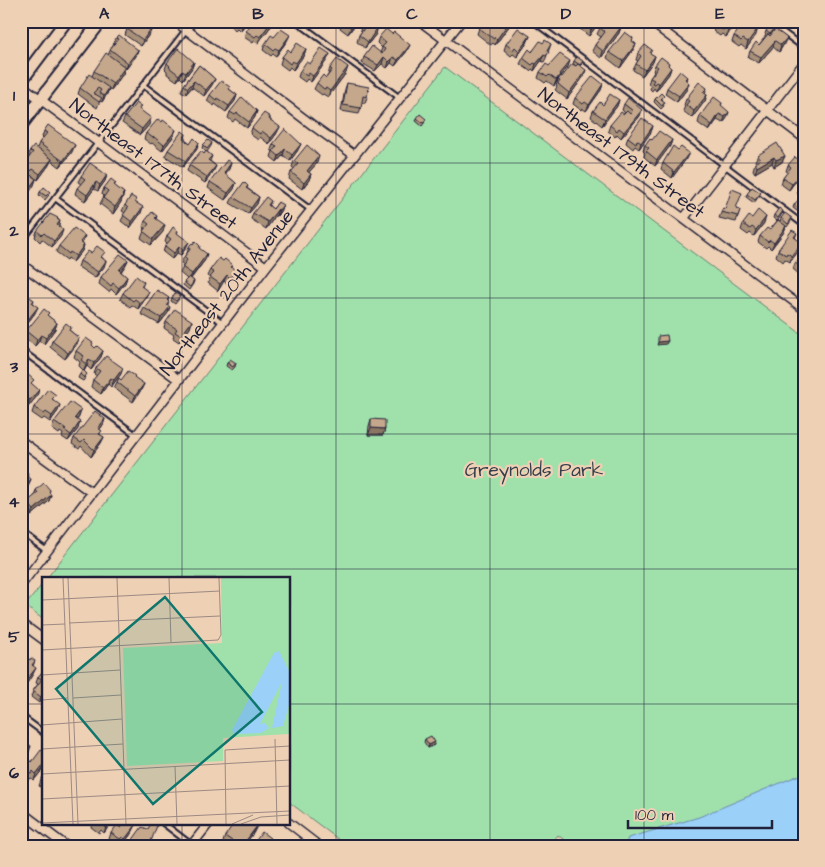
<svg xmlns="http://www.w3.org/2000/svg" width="825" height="867" viewBox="0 0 825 867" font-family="'Architects Daughter',sans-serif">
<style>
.green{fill:#a0e1ab;stroke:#618273}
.water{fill:#9bd0f9;stroke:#6b8aad}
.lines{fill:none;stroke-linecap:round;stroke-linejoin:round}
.lane-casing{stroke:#22223b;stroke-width:8}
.street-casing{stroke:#22223b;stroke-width:11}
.secondary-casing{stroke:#22223b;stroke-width:15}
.lane{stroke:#eed0b4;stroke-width:4}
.street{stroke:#eed0b4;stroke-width:8}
.secondary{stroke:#eed0b4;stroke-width:11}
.wall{fill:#a99078;stroke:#22223b}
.shaded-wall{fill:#8a7562;stroke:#22223b}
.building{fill:#c5a78c;stroke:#22223b}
.grid{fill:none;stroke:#22223b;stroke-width:1;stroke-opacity:0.55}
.labels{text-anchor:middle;stroke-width:4.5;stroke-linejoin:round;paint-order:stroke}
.street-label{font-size:19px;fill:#22223b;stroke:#eed0b4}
.park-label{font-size:19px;fill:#353f4c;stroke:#eed0b4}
.inset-road{fill:none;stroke:#9c8a84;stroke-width:1}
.view{fill:#0f766e;fill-opacity:0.15;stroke:#0f766e;stroke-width:2.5}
.inset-edge{fill:none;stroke:#22223b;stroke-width:2.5}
.neatline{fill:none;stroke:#22223b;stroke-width:2}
.grid-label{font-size:16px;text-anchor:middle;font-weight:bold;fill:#22223b}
</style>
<rect width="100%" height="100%" fill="#eed0b4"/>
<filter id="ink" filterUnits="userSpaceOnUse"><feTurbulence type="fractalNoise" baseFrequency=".02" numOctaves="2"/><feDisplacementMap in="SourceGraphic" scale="10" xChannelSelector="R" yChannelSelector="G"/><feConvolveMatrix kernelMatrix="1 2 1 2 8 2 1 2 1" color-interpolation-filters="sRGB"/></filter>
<g filter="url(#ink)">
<path class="green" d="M 445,67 L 804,336 L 804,846 L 572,846 L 558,835 L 549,846 L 347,846 L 289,802 L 289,578 L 47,578 Z
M 44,582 L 44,620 L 25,606 Z"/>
<path class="water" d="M 804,773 L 804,846 L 625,846 L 628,838 L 699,817 Z"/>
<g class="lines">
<g class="lane-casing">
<path id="lane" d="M 296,21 L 400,98
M 533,21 L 804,225
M 768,21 L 804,48
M 143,85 L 311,210
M 55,198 L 223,323
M 21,242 L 193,21
M 21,350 L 136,435
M 21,532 L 47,551
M 21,716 L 44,733
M 163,823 L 193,846"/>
</g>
<g class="street-casing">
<path id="street" d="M 175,21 L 315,127 L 354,155
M 420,21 L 804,309
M 650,21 L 804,138
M 21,85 L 266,267
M 684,218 L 804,63
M 21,264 L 179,380
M 21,441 L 92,493
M 21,585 L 266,267 L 461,21
M 21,623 L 44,640
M 21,812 L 66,846
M 289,823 L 319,846
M 191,846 L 209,823"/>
</g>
<g class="secondary-casing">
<path id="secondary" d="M 21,81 L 66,21
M 21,125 L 101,21"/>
</g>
<use href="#lane" class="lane"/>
<use href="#street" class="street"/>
<use href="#secondary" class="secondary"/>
</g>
<path class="wall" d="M 229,21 L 248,21 L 240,31 L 237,28 L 235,30 L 228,24 Z
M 323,21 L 331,21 L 328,25 Z
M 343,21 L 358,21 L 348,34 L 340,28 Z
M 563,21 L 573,21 L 569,26 Z
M 578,21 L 600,21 L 589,36 L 576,26 Z
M 718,21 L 738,21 L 726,37 L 722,34 L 720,36 L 713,31 L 715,25 Z
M 756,21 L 763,21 L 759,26 L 755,23 Z
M 362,24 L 376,26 L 376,34 L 365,48 L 357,42 L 359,35 L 362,31 L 360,30 Z
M 256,25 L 272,25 L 258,43 L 254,41 L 253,43 L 244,37 L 246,31 Z
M 510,25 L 495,45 L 493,43 L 491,45 L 477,34 L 479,28 Z
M 621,27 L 619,33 L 601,58 L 592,51 L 595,45 L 601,37 L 597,34 L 600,28 Z
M 127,29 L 150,33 L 141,46 L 125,35 Z
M 774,29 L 773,32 L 784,44 L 779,52 L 773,47 L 759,63 L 748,57 L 750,51 L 759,45 L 766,35 L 765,34 L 766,31 Z
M 744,30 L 756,35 L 746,49 L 741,45 L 739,47 L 732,42 L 734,36 Z
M 530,36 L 527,43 L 517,57 L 513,54 L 511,56 L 504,50 L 506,44 Z
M 274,37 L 287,41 L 276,56 L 273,54 L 271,56 L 263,50 L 265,44 Z
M 379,37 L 407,51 L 395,66 L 391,63 L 387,68 L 382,64 L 375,71 L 362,63 L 364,57 L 380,53 L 382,48 L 377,43 Z
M 116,38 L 138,50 L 136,56 L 126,69 L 125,68 L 123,74 L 111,90 L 109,89 L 107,94 L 102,102 L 100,101 L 97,108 L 78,94 L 80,88 L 92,76 L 94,71 L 108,55 Z
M 632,41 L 636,44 L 633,50 L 620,68 L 607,58 L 609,52 Z
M 543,43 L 551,44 L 546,58 L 544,62 L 541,61 L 534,71 L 532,69 L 530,71 L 520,64 L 523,58 Z
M 306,49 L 304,55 L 293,70 L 290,67 L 288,70 L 280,64 L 282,57 L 291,52 Z
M 638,53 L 655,56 L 653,62 L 642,76 L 633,70 L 636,64 L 638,61 L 636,60 Z
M 327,60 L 311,82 L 307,79 L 305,82 L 298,77 L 300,71 L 310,64 Z
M 574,61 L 582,64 L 580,66 L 584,76 L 567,99 L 555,90 L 557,87 L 556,86 L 558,80 L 562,77 L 576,66 L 573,64 Z
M 194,62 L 192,68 L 183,80 L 180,77 L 177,81 L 167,74 L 167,71 L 165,69 L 167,63 Z
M 669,63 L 668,65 L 671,68 L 669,74 L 656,91 L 654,88 L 652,91 L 650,89 L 651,86 L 648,84 L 650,78 L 654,72 L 653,71 L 655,65 Z
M 199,65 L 215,79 L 212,85 L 204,96 L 192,87 L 186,94 L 181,91 L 184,85 Z
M 549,66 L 568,67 L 559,77 L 557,81 L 554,86 L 547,81 L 545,83 L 538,78 L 540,72 Z
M 330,68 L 346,73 L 328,97 L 323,94 L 322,95 L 314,89 L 317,83 L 326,78 L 328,75 Z
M 687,77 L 686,80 L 687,89 L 677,102 L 665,94 L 667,88 Z
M 347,83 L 367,97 L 365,103 L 362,103 L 359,114 L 341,111 L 345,89 Z
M 603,84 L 601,90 L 586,111 L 582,108 L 581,110 L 573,104 L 575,98 Z
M 707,88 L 705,93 L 707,95 L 705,101 L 692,118 L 683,111 L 685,106 L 684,105 L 686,99 Z
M 229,89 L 237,95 L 235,101 L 226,112 L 215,104 L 214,106 L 207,101 L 210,95 Z
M 655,99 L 663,99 L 662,100 L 664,106 L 661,109 L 654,102 Z
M 619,100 L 617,106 L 602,126 L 591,117 L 593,111 Z
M 722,103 L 721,106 L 727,118 L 723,123 L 717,120 L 709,131 L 698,123 L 700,116 Z
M 624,104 L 640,116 L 621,138 L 617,134 L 615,137 L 608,131 L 610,125 L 625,113 L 622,110 Z
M 139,109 L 149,125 L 140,135 L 122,123 L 125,117 Z
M 257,111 L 255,117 L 247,128 L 235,119 L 233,122 L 228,118 L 230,112 Z
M 270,117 L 270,119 L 277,133 L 269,144 L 260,137 L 258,140 L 250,134 L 252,128 Z
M 417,118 L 425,122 L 422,126 L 416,121 Z
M 653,126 L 651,132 L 639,149 L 635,146 L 633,149 L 626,143 L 628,137 Z
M 44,131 L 72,152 L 60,167 L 51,160 L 49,165 L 38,180 L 30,175 L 36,179 L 34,185 L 28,194 L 24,191 L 21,194 L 21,168 L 22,169 L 25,163 L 29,157 L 28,157 L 30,151 L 37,148 L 39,143 L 43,138 L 42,137 Z
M 146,133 L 173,137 L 162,151 L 152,143 L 151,144 L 144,139 Z
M 186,134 L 185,140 L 197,149 L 183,167 L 165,156 L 168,150 Z
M 652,140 L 672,140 L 670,146 L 655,166 L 644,157 L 645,153 L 643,151 L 645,145 Z
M 212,143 L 211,146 L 207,152 L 212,156 L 210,161 L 216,166 L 213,172 L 205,183 L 187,171 L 189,165 L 206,152 L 202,148 L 203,145 Z
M 273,144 L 298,150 L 290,161 L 283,155 L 277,162 L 271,157 L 273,151 L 271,150 Z
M 758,155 L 785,156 L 782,162 L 774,167 L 772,163 L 755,173 L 753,170 L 755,163 L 756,163 L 755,161 Z
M 686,159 L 672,178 L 661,169 L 663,163 Z
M 294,161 L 317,163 L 309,172 L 311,174 L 309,180 L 302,189 L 289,179 L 291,172 L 294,169 L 292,167 Z
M 231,163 L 229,169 L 225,174 L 236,183 L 234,189 L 225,200 L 208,188 L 210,182 Z
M 788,165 L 801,166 L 801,174 L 789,190 L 781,184 L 783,178 L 788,172 L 786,171 Z
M 107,175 L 105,181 L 98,191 L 94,189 L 85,201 L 75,194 L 77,188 L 81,184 L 78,182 L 81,176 Z
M 804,181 L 804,198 L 797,193 L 800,187 Z
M 116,183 L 114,186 L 124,193 L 121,202 L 113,214 L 100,204 L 104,196 L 102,194 L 104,188 Z
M 248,186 L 247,188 L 259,197 L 257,204 L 248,214 L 230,203 L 233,197 Z
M 40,192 L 49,195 L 45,200 L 39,195 Z
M 747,194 L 759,196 L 754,203 L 746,197 Z
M 271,201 L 269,206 L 273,209 L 278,202 L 280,212 L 277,216 L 276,215 L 266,229 L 251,219 L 253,213 Z
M 135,202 L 141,213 L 130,228 L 121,221 L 125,213 L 122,211 L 125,205 Z
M 804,204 L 804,210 L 801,214 L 793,208 L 794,205 Z
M 723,208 L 725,209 L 736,208 L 740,210 L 736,222 L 719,218 Z
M 783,211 L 782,214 L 778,220 L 780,221 L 781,218 L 791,221 L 787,227 L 786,226 L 784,232 L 771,249 L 768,246 L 766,248 L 758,242 L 760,236 L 770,230 L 777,221 L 773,218 L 774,215 Z
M 157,216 L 156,219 L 163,232 L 151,245 L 141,238 L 145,229 L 143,227 L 145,221 Z
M 752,218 L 764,223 L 754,236 L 750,233 L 748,235 L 741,230 L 743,224 Z
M 58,219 L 60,221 L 59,226 L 61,236 L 52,247 L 42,239 L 40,242 L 35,237 L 37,231 Z
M 178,231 L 177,233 L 186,248 L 181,255 L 177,253 L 172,259 L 163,252 L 165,246 L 167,244 L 165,242 L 167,236 Z
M 797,233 L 795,238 L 802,243 L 800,249 L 790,262 L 785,259 L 783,262 L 776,256 L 778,250 Z
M 85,236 L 82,243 L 84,245 L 82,251 L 73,262 L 68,258 L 67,260 L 56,252 L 59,246 Z
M 193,244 L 200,246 L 199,248 L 205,260 L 191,279 L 194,281 L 193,284 L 189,290 L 183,285 L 184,282 L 187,279 L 180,273 L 184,265 L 181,263 L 184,257 L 187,253 L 189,247 Z
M 91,253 L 103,258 L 104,267 L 95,278 L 78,267 L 80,261 Z
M 804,256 L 804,273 L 801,276 L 793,269 L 795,263 Z
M 128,260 L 125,266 L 121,272 L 127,277 L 125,283 L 116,294 L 111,289 L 109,292 L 99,284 L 101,277 Z
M 223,261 L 232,265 L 232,267 L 234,276 L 228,284 L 224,281 L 218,291 L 208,283 L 210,278 L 207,276 L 210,270 Z
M 144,282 L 142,287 L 146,298 L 138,309 L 132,305 L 130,307 L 120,299 L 123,293 Z
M 21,295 L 34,300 L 33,303 L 35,313 L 23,329 L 21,327 Z
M 169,298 L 168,301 L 168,313 L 159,324 L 141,314 L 144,308 Z
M 172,298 L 179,299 L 175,304 L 171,301 Z
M 48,316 L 57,323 L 55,329 L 44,344 L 39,341 L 35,346 L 24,338 L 26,331 Z
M 192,321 L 190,328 L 179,342 L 173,338 L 174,335 L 164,328 L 166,322 Z
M 71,327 L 69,330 L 79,338 L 77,344 L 65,359 L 50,347 L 52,341 Z
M 92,345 L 95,348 L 103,351 L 101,357 L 91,370 L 87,366 L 84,371 L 79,366 L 80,362 L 74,357 L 76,351 Z
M 227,363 L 236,363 L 235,367 L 232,370 L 226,366 Z
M 96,368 L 121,374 L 111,387 L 108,384 L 101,394 L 91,387 L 93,380 L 97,376 L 94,374 Z
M 80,374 L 86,377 L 83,381 L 78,378 Z
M 21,380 L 32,384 L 37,396 L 28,407 L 21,401 Z
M 121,380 L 144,384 L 141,390 L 133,402 L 114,388 L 117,382 Z
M 54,400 L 58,411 L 50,422 L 44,418 L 42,420 L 32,413 L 34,407 Z
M 81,410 L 79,417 L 77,420 L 78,429 L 68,441 L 62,437 L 63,434 L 60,432 L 59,434 L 52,429 L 54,422 Z
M 105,419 L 103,425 L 100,429 L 100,435 L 104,437 L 101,443 L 91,457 L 81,446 L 79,449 L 72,444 L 74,438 Z
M 371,419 L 385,429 L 383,435 L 368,435 L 369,426 Z
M 36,490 L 50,490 L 49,493 L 51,495 L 49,501 L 31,516 L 25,508 L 27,502 L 34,497 Z
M 30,660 L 35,661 L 33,666 L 33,674 L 23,689 L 21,688 L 21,664 Z
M 44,670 L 44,697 L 39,703 L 31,697 L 33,691 L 38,684 L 36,683 L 38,677 Z
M 425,739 L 434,745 L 428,748 L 424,742 Z
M 44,752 L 44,768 L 34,780 L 31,778 L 29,780 L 21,776 L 22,769 Z
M 44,776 L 44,790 L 39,786 L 41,780 Z
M 92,823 L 111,823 L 104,833 L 101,830 L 99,833 L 91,827 Z
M 120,823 L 135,825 L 133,831 L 123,845 L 119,843 L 117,845 L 109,839 L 111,833 L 119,826 Z
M 254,832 L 244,846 L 228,846 L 223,842 L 225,836 Z"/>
<path class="shaded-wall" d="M 245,21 L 248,21 L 240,31 Z
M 272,21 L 273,21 L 272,25 L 258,43 L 260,37 Z
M 356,21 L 358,21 L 348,34 L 351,28 Z
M 510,21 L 511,21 L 510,25 L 495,45 L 497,39 Z
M 598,21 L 600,21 L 589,36 L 591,30 Z
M 735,21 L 738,21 L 726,37 L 728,31 Z
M 153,26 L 150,33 L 141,46 L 143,40 Z
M 378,27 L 376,34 L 365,48 L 368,42 Z
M 621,27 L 619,33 L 601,58 L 603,51 Z
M 758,28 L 756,35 L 746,49 L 748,42 Z
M 25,31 L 23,37 L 21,38 L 21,33 Z
M 290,35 L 287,41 L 276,56 L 279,50 Z
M 530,36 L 527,43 L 517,57 L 519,51 Z
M 787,38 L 784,44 L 779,52 L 781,45 Z
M 775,41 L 773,47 L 759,63 L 761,57 Z
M 636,44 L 633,50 L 620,68 L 623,61 Z
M 410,45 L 407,51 L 395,66 L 398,60 Z
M 306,49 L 304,55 L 293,70 L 296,63 Z
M 138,50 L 136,56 L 126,69 L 128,63 Z
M 330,54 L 327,60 L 311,82 L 313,76 Z
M 544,55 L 541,61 L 534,71 L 536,64 Z
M 655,56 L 653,62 L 642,76 L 645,70 Z
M 384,57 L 382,64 L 375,71 L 378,65 Z
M 393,57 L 391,63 L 387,68 L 389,62 Z
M 570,61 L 568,67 L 559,77 L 557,81 L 554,86 L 559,74 Z
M 194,62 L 192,68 L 183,80 L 186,73 Z
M 125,67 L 123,74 L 111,90 L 113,84 Z
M 348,67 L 346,73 L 328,97 L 330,91 Z
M 671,68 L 669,74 L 656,91 L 659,84 Z
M 586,70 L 584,76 L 567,99 L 569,93 Z
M 182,71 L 180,77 L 177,81 L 179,75 Z
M 215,79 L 212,85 L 204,96 L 206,90 Z
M 194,81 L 192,87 L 186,94 L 188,88 Z
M 689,83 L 687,89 L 677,102 L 679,96 Z
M 603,84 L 601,90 L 586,111 L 589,105 Z
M 109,88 L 107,94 L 102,102 L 104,96 Z
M 237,95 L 235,101 L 226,112 L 229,106 Z
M 707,95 L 705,101 L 692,118 L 694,111 Z
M 619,100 L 617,106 L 602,126 L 605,119 Z
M 642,110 L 640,116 L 621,138 L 624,132 Z
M 257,111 L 255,117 L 247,128 L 249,122 Z
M 729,112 L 727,118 L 723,123 L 725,117 Z
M 719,114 L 717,120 L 709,131 L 712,125 Z
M 151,118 L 149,125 L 140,135 L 142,129 Z
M 653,126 L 651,132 L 639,149 L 641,143 Z
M 280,127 L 277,133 L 269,144 L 271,138 Z
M 176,130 L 173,137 L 162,151 L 164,145 Z
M 672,140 L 670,146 L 655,166 L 657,160 Z
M 199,143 L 197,149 L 183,167 L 186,161 Z
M 301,144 L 298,150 L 290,161 L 292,155 Z
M 75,145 L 72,152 L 60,167 L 63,161 Z
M 285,149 L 283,155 L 277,162 L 279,156 Z
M 689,153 L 686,159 L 672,178 L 674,172 Z
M 319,156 L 317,163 L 305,177 L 307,171 Z
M 785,156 L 782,162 L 774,167 L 776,160 Z
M 774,157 L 772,163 L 755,173 L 757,167 Z
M 52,159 L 49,165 L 38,180 L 40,174 Z
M 231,163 L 229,169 L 221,179 L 224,173 Z
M 216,166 L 213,172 L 205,183 L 207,177 Z
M 804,168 L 801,174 L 789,190 L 792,184 Z
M 311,174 L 309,180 L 302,189 L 304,183 Z
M 107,175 L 105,181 L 98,191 L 100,185 Z
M 36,179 L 34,185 L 28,194 L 30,187 Z
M 96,182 L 94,189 L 85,201 L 87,195 Z
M 236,183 L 234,189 L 225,200 L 228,193 Z
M 26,184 L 24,191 L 21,194 L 21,191 Z
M 124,193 L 121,202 L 113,214 L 115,207 Z
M 259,197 L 257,204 L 248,214 L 251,208 Z
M 283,205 L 280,212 L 277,216 L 279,210 Z
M 143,207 L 141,213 L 130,228 L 132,222 Z
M 278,209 L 276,215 L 266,229 L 268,222 Z
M 766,217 L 764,223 L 754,236 L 756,230 Z
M 165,225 L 163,232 L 151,245 L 153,239 Z
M 786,226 L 784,232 L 771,249 L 774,243 Z
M 63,230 L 61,236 L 52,247 L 54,241 Z
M 189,242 L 186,248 L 181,255 L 183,249 Z
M 802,243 L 800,249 L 790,262 L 792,256 Z
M 84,245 L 82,251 L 73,262 L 76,256 Z
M 179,247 L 177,253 L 172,259 L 174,253 Z
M 207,254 L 205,260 L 189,280 L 192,274 Z
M 128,260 L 125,266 L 117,276 L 119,270 Z
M 106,261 L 104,267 L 95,278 L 98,272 Z
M 236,270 L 234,276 L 228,284 L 230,278 Z
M 227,275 L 224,281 L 218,291 L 220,284 Z
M 127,277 L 125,283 L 116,294 L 119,288 Z
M 149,292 L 146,298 L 138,309 L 140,303 Z
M 38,307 L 35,313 L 23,329 L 26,322 Z
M 170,307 L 168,313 L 159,324 L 161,318 Z
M 192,321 L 190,328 L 179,342 L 181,336 Z
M 57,323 L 55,329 L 44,344 L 46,338 Z
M 41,335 L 39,341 L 35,346 L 37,340 Z
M 79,338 L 77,344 L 65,359 L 68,353 Z
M 668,341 L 666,344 L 657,345 L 658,342 Z
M 103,351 L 101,357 L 91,370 L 94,363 Z
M 89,360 L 87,366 L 84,371 L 86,364 Z
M 123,368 L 121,374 L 111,387 L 114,380 Z
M 111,378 L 108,384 L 101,394 L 103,388 Z
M 144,384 L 141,390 L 133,402 L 135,396 Z
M 39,390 L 37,396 L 28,407 L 30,400 Z
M 60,405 L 58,411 L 50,422 L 52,416 Z
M 81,410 L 79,417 L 73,425 L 75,418 Z
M 105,419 L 103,425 L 96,434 L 98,428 Z
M 80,422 L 78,429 L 68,441 L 71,435 Z
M 371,428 L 385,429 L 383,435 L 368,435 Z
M 104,437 L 101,443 L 91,457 L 94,450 Z
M 31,479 L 29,485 L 21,495 L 21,492 Z
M 51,495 L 49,501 L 31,516 L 34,510 Z
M 36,668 L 33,674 L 23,689 L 25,682 Z
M 44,693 L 44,697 L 39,703 L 41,697 Z
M 435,742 L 434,745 L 428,748 L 429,745 Z
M 31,746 L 29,752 L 21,762 L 21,758 Z
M 44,764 L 44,768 L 34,780 L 36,774 Z
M 109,823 L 111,823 L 104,833 L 106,827 Z
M 136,825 L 133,831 L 123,845 L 125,839 Z
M 257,826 L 254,832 L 244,846 L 242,846 Z"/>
<path class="building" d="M 132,21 L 145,21 L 153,26 L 143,40 L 127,29 Z
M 235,21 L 245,21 L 243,25 L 239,22 L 238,24 Z
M 259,21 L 272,21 L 260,37 L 257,35 L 255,37 L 246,31 L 252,23 L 256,25 Z
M 343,21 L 356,21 L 351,28 Z
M 364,21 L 376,21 L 377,22 L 375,25 L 378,27 L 368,42 L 359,35 L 366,26 L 362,24 Z
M 484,21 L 510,21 L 497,39 L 495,37 L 494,39 L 479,28 Z
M 581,21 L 598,21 L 591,30 Z
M 605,21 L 613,21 L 621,27 L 603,51 L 595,45 L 605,32 L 600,28 Z
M 718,21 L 735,21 L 728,31 L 725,28 L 723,30 L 715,25 Z
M 749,22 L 758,28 L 748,42 L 743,39 L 741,41 L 734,36 L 740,28 L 744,30 Z
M 21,23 L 25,31 L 21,33 Z
M 769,26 L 774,29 L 770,34 L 766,31 Z
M 518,28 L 530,36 L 519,51 L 515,47 L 513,50 L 506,44 Z
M 281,29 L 290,35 L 279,50 L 275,48 L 273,50 L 265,44 L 271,35 L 274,37 Z
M 386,29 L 392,34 L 394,32 L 410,45 L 398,60 L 393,57 L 389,62 L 384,57 L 378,65 L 364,57 L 372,46 L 382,54 L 385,49 L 382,47 L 386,43 L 379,37 Z
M 775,29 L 787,38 L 781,45 L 775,41 L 761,57 L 750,51 L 756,42 L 759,45 L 768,34 L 770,36 Z
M 625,32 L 633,38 L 632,41 L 636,44 L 623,61 L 609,52 Z
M 119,35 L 138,50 L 128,63 L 110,49 L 118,39 L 116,38 Z
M 545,40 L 551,44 L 547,51 L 549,52 L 546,56 L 544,55 L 536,64 L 534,63 L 532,65 L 523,58 L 529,49 L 532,52 L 540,41 L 543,43 Z
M 297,43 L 306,49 L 296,63 L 292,61 L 290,64 L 282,57 L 288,49 L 291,52 Z
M 645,45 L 652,50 L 650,53 L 655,56 L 645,70 L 636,64 L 641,56 L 638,53 Z
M 178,48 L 194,62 L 186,73 L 182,71 L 179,75 L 169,67 L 170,66 L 167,63 Z
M 321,48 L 330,54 L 313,76 L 309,73 L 307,76 L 300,71 L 306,62 L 310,64 Z
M 106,53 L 125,67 L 113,84 L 94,71 Z
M 560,54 L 570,61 L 559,74 L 560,75 L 556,80 L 549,75 L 547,77 L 540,72 L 546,64 L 549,66 Z
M 577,57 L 583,61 L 580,65 L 574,61 Z
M 661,57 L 669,63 L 668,65 L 671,68 L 659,84 L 656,82 L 654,84 L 652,83 L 654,80 L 650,78 L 658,67 L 655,65 Z
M 337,59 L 348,67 L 330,91 L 326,88 L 324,89 L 317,83 L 323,75 L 326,78 L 332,70 L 330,68 Z
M 572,64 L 576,66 L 578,64 L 586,70 L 569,93 L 558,84 L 560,81 L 558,80 L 561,76 L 562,77 Z
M 199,65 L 215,79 L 206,90 L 194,81 L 188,88 L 184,85 Z
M 680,71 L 687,77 L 685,79 L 689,83 L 679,96 L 667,88 Z
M 89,74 L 109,88 L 104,96 L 99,93 L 101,90 L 98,88 L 93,93 L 102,98 L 99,102 L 80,88 Z
M 593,76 L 603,84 L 589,105 L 585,102 L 583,104 L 575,98 Z
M 221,81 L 230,87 L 229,89 L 237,95 L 229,106 L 217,98 L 216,100 L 210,95 Z
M 699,82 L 707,88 L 703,92 L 707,95 L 694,111 L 686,105 L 689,101 L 686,99 Z
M 347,83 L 369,87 L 367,97 L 363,96 L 361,108 L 343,105 Z
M 661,93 L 664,96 L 661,99 L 665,102 L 662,106 L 655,99 Z
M 610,94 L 619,100 L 605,119 L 593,111 L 600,102 L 603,105 Z
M 242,97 L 257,111 L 249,122 L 237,113 L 235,115 L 230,112 Z
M 714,97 L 722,103 L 721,105 L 729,112 L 725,117 L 719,114 L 712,125 L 700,116 Z
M 628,98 L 642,110 L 624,132 L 619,128 L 617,131 L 610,125 L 621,112 L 624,114 L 627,111 L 630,114 L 633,111 L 624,104 Z
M 136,103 L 141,106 L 139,109 L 151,118 L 142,129 L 125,117 Z
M 264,113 L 270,117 L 269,119 L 280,127 L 271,138 L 262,131 L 260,134 L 252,128 Z
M 420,114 L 426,119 L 423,123 L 417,118 Z
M 642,118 L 653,126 L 641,143 L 637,140 L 636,143 L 628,137 Z
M 158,119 L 162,122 L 163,120 L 176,130 L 164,145 L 154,137 L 153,138 L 146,133 Z
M 48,125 L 75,145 L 63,161 L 39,143 L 47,133 L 44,131 Z
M 285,129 L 301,144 L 292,155 L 285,149 L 279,156 L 273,151 L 277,146 L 273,144 Z
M 182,131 L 186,134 L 183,139 L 190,144 L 194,138 L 199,143 L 186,161 L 168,150 Z
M 659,131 L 672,140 L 657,160 L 646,151 L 649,148 L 645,145 L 650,138 L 652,140 Z
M 208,140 L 212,143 L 207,149 L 203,145 Z
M 777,143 L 785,156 L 776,160 L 774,157 L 757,167 L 755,163 L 760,160 L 758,155 Z
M 307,145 L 319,156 L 307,171 L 311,174 L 304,183 L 291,172 L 298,164 L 294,161 Z
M 34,146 L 52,159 L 40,174 L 33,169 L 31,171 L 25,163 L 33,152 L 30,151 Z
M 673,146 L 678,150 L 681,147 L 689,153 L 674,172 L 663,163 Z
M 201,151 L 204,154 L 206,151 L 212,156 L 208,160 L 216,166 L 207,177 L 189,165 Z
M 795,157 L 802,162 L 800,165 L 804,168 L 792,184 L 783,178 L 791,167 L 788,165 Z
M 227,160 L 231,163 L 224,173 L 236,183 L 228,193 L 210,182 Z
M 90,163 L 107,175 L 100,185 L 96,182 L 87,195 L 77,188 L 85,179 L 81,176 Z
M 21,168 L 36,179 L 30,187 L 26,184 L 21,191 Z
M 111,179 L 116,183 L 114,185 L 124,193 L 122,195 L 123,196 L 115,207 L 103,198 L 108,191 L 104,188 Z
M 804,181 L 804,190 L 800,187 Z
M 244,182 L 248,186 L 246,188 L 259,197 L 251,208 L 233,197 Z
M 44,187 L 50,192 L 46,196 L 40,192 Z
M 752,187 L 761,193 L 755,200 L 747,194 Z
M 732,189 L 742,193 L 736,208 L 740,210 L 738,216 L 721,212 L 723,208 L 725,209 Z
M 131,196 L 136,199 L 135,202 L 143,207 L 132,222 L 123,215 L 128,208 L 125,205 Z
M 266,197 L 271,201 L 268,205 L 273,209 L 278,202 L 283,205 L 279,210 L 278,209 L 268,222 L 253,213 Z
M 798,200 L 804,204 L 804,209 L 802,211 L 794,205 Z
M 779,208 L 783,211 L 778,218 L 774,215 Z
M 758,210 L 766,217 L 756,230 L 752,227 L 750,229 L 743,224 L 749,216 L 752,218 Z
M 152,212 L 157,216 L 155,218 L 165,225 L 153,239 L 143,231 L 149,224 L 145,221 Z
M 785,213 L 792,218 L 788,224 L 781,218 Z
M 50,214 L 58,218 L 57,219 L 60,221 L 57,225 L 63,230 L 54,241 L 44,233 L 42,235 L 37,231 Z
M 778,220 L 786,226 L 774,243 L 770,240 L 768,242 L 760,236 L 767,228 L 770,230 Z
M 173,227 L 178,231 L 177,233 L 189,242 L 183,249 L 179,247 L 174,253 L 165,246 L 171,239 L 167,236 Z
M 74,228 L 85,236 L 80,242 L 84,245 L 76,256 L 70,252 L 69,254 L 59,246 Z
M 792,230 L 797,233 L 794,237 L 802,243 L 792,256 L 787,253 L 786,255 L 778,250 Z
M 195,241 L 200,246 L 199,248 L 207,254 L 192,274 L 182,267 L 187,260 L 184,257 L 191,248 L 189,247 L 190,245 L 192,243 L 193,244 Z
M 97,246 L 105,252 L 101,257 L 106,261 L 98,272 L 80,261 L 88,251 L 91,253 Z
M 120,254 L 128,260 L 119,270 L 127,277 L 119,288 L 113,283 L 111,286 L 101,277 Z
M 802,255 L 804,256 L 804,269 L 795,263 Z
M 219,258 L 223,261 L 225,259 L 232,265 L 231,267 L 236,270 L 230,278 L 227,275 L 220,284 L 210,277 L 214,273 L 210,270 Z
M 136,276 L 144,282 L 141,286 L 149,292 L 140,303 L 135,299 L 133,301 L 123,293 Z
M 189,277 L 194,281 L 190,287 L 184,282 Z
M 157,290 L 169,298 L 167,300 L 169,302 L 167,305 L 170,307 L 161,318 L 144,308 Z
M 23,292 L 34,300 L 32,303 L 38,307 L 26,322 L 21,319 L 21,295 Z
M 175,293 L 180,296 L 176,301 L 172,298 Z
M 44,309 L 49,313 L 47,315 L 57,323 L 46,338 L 41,335 L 37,340 L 26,331 Z
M 175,309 L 192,321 L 181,336 L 175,332 L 177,329 L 166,322 Z
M 66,323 L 71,327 L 69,330 L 79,338 L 68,353 L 52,341 Z
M 667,335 L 668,341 L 658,342 L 658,336 Z
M 86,338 L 93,343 L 92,345 L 95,348 L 97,346 L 103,351 L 94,363 L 89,360 L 86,364 L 81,360 L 84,356 L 76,351 Z
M 106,356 L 123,368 L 114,380 L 111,378 L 103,388 L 93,380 L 100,371 L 96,368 Z
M 230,359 L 236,363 L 233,367 L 227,363 Z
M 83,370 L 87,374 L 84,378 L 80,374 Z
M 128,371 L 135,376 L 134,377 L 144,384 L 135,396 L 117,382 L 119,378 L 121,380 Z
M 26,373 L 34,380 L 31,383 L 39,390 L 30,400 L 21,393 L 21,380 Z
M 48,389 L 56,395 L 52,399 L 60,405 L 52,416 L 46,412 L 44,414 L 34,407 Z
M 70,402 L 81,410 L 75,418 L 80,422 L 71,435 L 64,430 L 66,429 L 62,426 L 61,427 L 54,422 Z
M 95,411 L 105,419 L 98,428 L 102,431 L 99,434 L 104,437 L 94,450 L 84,440 L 81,443 L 74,438 Z
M 371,419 L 385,420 L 385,429 L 371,428 Z
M 21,468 L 28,473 L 27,476 L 31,479 L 21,492 Z
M 44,483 L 50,490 L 49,492 L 51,495 L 34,510 L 27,502 L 38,493 L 36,490 Z
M 26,657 L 30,660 L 31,658 L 35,661 L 32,665 L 36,668 L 25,682 L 21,680 L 21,670 L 23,667 L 21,666 L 21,664 Z
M 44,670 L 44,693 L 41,697 L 33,691 L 42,679 L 38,677 Z
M 431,736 L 435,742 L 429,745 L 425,739 Z
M 22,739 L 31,746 L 21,758 L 21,741 Z
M 41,750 L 44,752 L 44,764 L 36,774 L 33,771 L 31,774 L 22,769 L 29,759 L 32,762 Z
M 44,776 L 44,782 L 41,780 Z
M 97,823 L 109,823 L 106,827 L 103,824 L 101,826 Z
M 120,823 L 134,823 L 136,825 L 125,839 L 122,837 L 120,839 L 111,833 L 117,825 L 121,828 L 123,825 Z
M 151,823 L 158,823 L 150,844 L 153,845 L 153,846 L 129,845 L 142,827 L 148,829 Z
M 234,823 L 245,823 L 247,825 L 248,823 L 253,823 L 257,826 L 242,846 L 239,846 L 225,836 Z
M 262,832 L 270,838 L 268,841 L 272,844 L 271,846 L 252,846 Z
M 21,840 L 22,840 L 29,846 L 21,846 Z"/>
</g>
<path class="grid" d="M 182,21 L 182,578M 336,21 L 336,846M 490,21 L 490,846M 644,21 L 644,846M 21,163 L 804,163M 21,298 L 804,298M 21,434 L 804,434M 21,569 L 804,569M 21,704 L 44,704M 289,704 L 804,704M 182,823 L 182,846"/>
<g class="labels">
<g class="street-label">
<text transform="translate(622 152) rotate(37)" y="7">Northeast 179th Street</text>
<text transform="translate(154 163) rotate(37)" y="7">Northeast 177th Street</text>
<text transform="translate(226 292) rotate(-52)" y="7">Northeast 20th Avenue</text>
</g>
<g class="park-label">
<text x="534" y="476">Greynolds Park</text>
</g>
</g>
<g transform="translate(42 577)">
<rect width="248" height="248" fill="#eed0b4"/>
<path d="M 179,1 L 247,1 L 247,157 L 181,161 L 181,184 L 85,189 L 81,71 L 180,66 Z" fill="#a0e1ab"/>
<path d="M 237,74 L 247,94 L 247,128 L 241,149 L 230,151 L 240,105 L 218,147 L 223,146 L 227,151 L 219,156 L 192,157 L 190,153 L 232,76 Z" fill="#9bd0f9"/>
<path class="inset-road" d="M 21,1 L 31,247M 26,1 L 36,247M 75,1 L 84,247M 127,1 L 129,65M 0,23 L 178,14M 27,46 L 178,39M 0,48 L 23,47M 0,73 L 176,63 L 179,58 L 177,1M 0,98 L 78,93M 31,121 L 79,118M 0,123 L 26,121M 0,148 L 80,142M 233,162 L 235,247M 0,172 L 81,167M 133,189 L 135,247M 0,197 L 248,183M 0,222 L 248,209M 0,246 L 248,234M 184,247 L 183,173 L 248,169M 190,247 L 211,238M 199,247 L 219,240 L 248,238"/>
<path class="view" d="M 123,20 L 220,135 L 111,227 L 14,112 Z"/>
<rect width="248" height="248" class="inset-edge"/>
</g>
<rect width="825" height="867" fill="none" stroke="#eed0b4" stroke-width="55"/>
<path d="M628 820v8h144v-8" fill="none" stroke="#22223b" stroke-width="2.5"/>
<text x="635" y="820" font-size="15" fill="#22223b" stroke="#eed0b4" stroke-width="4" paint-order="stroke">100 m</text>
<rect x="28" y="28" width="770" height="812" class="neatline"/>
<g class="grid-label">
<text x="104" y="19">A</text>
<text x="258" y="19">B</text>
<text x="412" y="19">C</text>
<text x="566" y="19">D</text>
<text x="720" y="19">E</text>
<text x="14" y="101">1</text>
<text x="14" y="236">2</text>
<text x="14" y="372">3</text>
<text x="14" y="507">4</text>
<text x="14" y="642">5</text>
<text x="14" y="778">6</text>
</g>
</svg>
